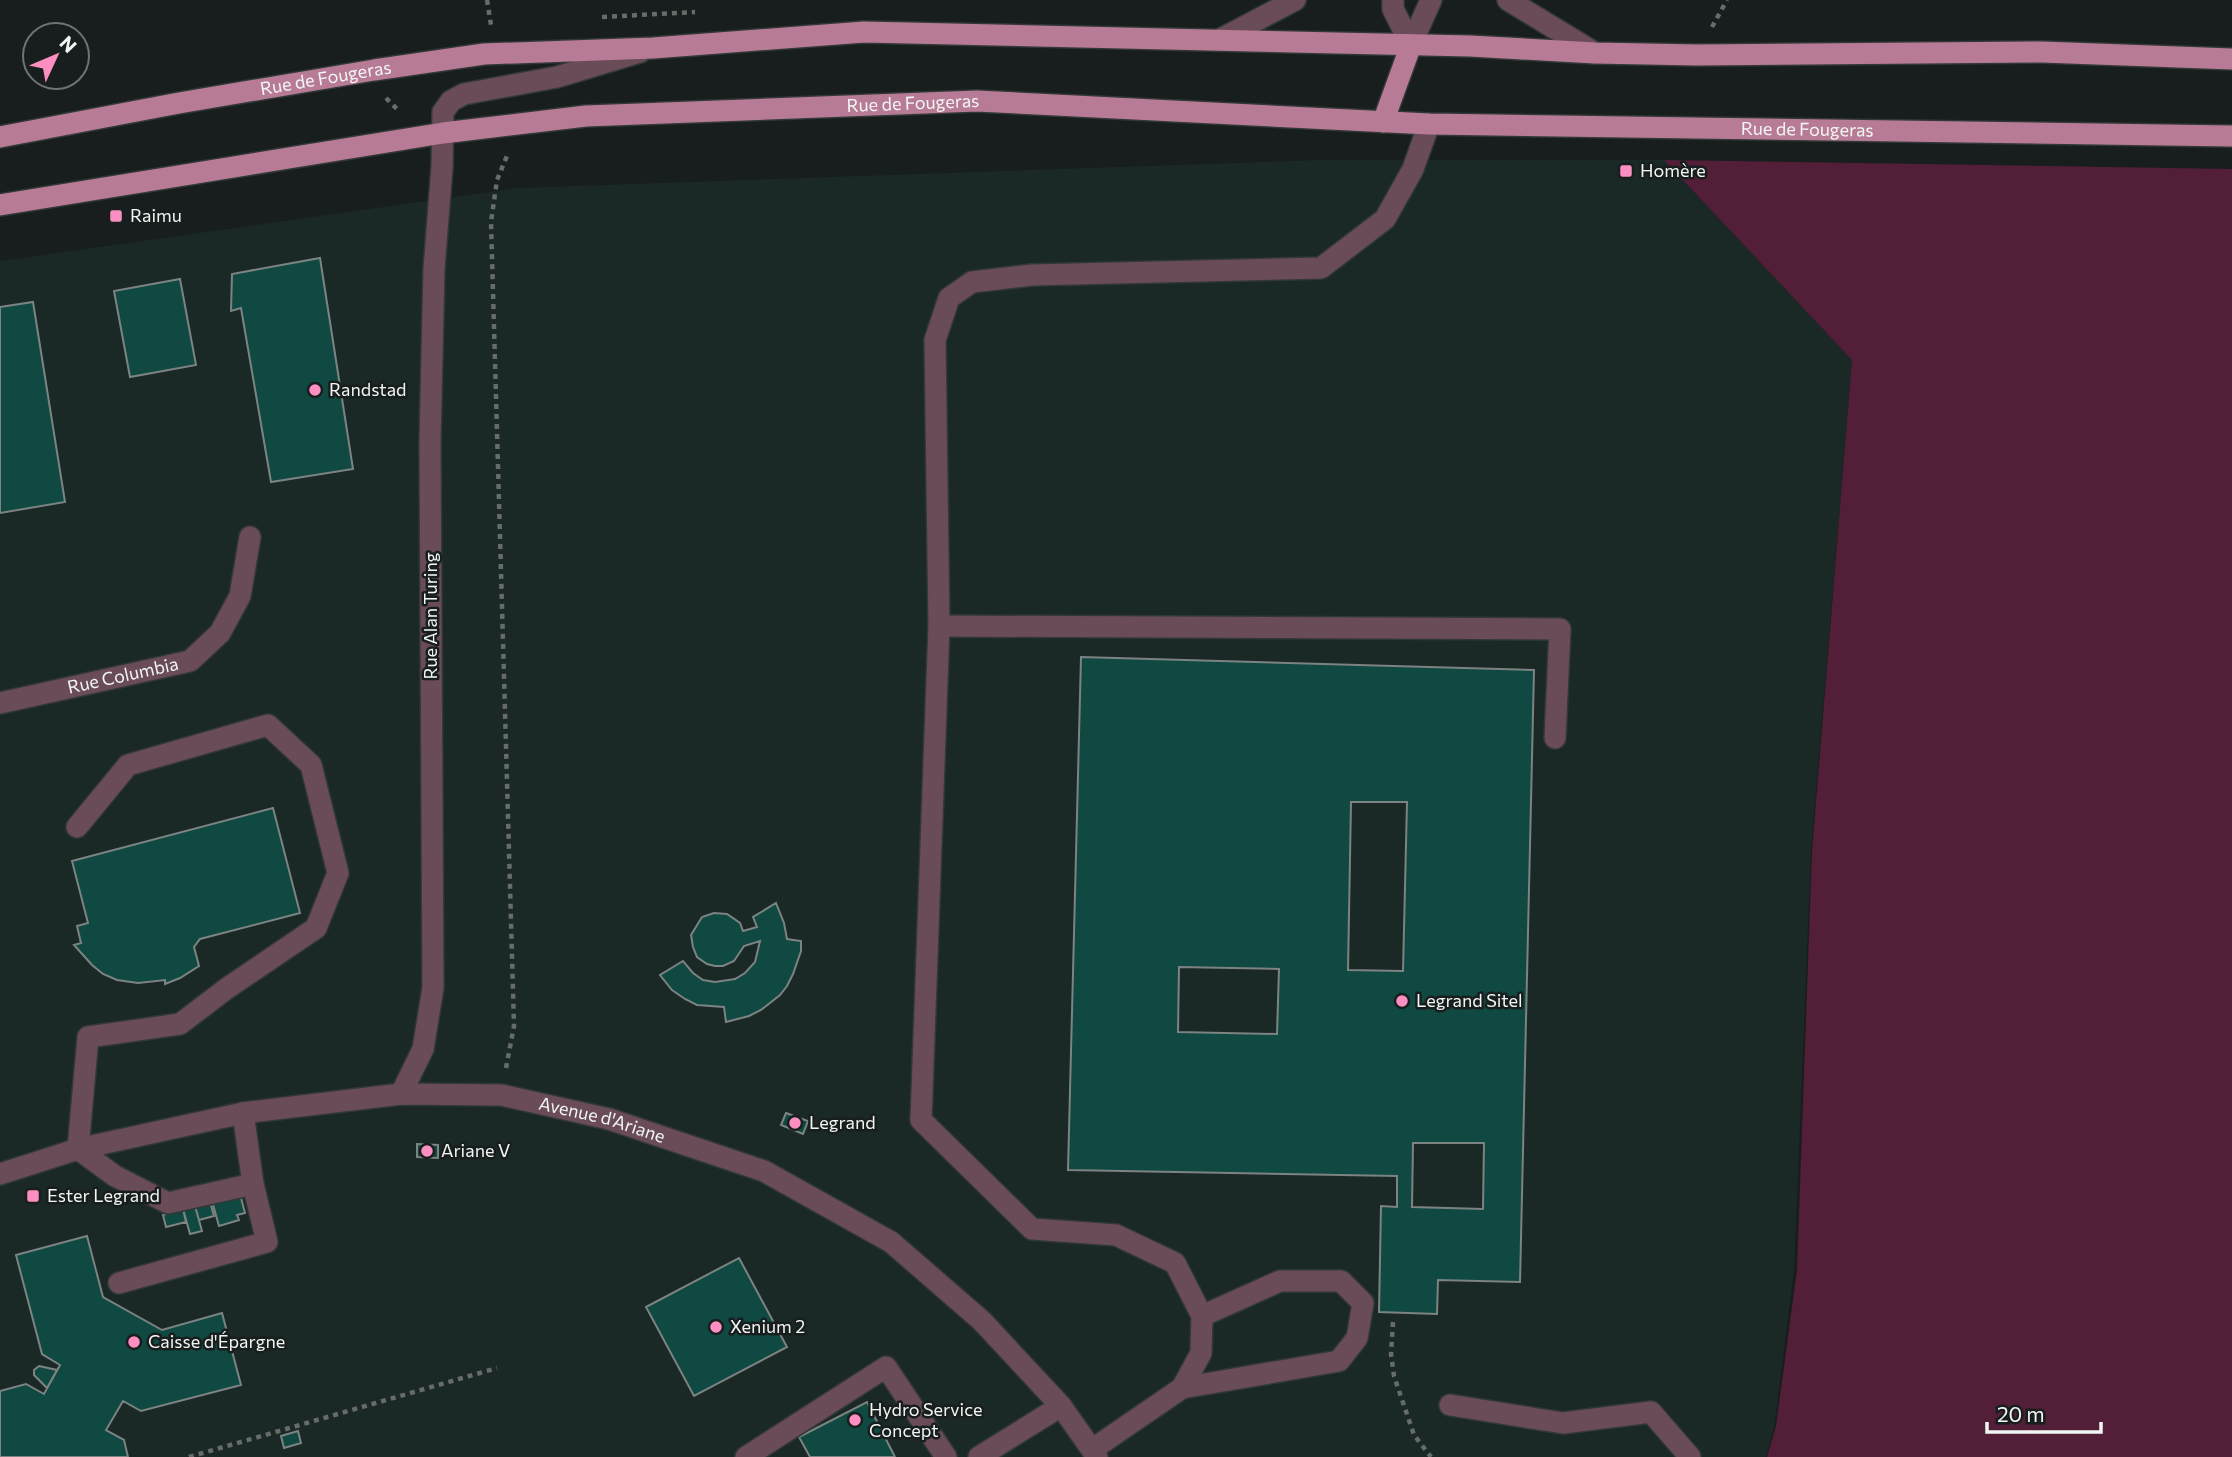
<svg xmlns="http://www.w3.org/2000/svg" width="2232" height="1457" viewBox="0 0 2232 1457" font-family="Commissioner,sans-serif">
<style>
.built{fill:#1b2926}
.green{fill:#521e38}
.building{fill:#0f4941;stroke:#7c8382;stroke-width:2;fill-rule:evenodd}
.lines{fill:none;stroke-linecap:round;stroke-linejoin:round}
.minor-casing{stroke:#323837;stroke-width:24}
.major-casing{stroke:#323837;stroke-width:24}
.path{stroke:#676c6b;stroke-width:4.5;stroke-dasharray:5 5;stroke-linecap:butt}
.minor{stroke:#6a4c59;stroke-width:21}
.major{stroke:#b87b96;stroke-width:21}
.poi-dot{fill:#fc8fc2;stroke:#181e1d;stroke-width:2.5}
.labels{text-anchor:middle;stroke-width:5;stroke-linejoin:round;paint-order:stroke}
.street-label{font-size:18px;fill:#f1f5f4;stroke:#181e1d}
.poi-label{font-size:18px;fill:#f1f5f4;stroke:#181e1d;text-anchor:start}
</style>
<rect width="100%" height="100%" fill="#181e1d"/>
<path class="built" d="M 1319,160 L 1664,160 L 1852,360 L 1811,851 L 1794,1271 L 1774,1428 L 1766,1457 L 0,1457 L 0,261 L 518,188 Z"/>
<path class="green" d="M 1664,160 L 2232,169 L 2232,1457 L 1767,1457 L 1776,1426 L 1797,1270 L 1812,851 L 1852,360 Z"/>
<path class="building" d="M 320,258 L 353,469 L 271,482 L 241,308 L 231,311 L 232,274 Z
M 180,279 L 196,365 L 130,377 L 114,291 Z
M 33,302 L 65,502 L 0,513 L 0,307 Z
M 1081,657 L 1534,670 L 1520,1282 L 1438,1280 L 1437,1314 L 1379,1312 L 1381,1206 L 1397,1207 L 1397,1176 L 1068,1170 ZM 1351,802 L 1407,802 L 1403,971 L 1348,970 ZM 1179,967 L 1279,969 L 1277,1034 L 1178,1032 ZM 1413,1143 L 1484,1143 L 1483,1209 L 1412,1207 Z
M 273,808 L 300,913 L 200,939 L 194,947 L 199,966 L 180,978 L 165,984 L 165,980 L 138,983 L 117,980 L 103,974 L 92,965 L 74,945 L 81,943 L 77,926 L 88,923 L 72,861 Z
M 776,903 L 784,923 L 787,939 L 801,941 L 801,951 L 793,974 L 787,986 L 780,995 L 761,1010 L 749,1016 L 726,1022 L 724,1007 L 697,1005 L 685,999 L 672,990 L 660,975 L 683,961 L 693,973 L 703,980 L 715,982 L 735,979 L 745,973 L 755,962 L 760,941 L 744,946 L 734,961 L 723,966 L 715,966 L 707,964 L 697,957 L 693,947 L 691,935 L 702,917 L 714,913 L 727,914 L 740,923 L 743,931 L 757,927 L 753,917 Z
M 786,1113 L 808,1121 L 803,1134 L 781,1125 Z
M 417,1144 L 438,1145 L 438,1158 L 417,1157 Z
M 240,1194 L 245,1213 L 237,1215 L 239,1220 L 219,1226 L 212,1201 Z
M 210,1202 L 214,1216 L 199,1220 L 195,1206 Z
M 195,1206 L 202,1231 L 190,1234 L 183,1209 Z
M 183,1209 L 186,1222 L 166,1227 L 163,1215 Z
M 87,1236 L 103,1297 L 162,1330 L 222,1313 L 241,1385 L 141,1411 L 123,1401 L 106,1430 L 124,1440 L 128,1457 L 0,1457 L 0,1391 L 26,1384 L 44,1394 L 60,1365 L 42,1354 L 16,1255 Z
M 739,1258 L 787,1347 L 694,1396 L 646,1307 Z
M 39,1366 L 57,1370 L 47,1388 L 34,1375 L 34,1370 Z
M 867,1402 L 895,1457 L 810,1457 L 799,1437 Z
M 298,1431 L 301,1443 L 284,1448 L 281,1436 Z"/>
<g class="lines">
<g class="minor-casing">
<g id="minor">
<path d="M 1393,0 L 1393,9 L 1411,45"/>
<path d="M 1508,0 L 1595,53"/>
<path d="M 1219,40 L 1295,0"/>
<path d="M 1411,45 L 1431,0"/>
<path d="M 939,626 L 1560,629 L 1555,738"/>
<path id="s1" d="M 0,703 L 190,661 L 220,633 L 240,596 L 250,537"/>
<path d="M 77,827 L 128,765 L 268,725 L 311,765 L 338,873 L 316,928 L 226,989 L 180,1024 L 88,1037 L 78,1149 L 115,1176 L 168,1203 L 253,1184"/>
<path d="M 401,1094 L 423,1049 L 433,988 L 430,442 L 434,269 L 442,167 L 443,112 L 451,101 L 464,94 L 557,77 L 640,52"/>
<path id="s2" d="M 0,1174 L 78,1149 L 243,1113 L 401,1094 L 501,1095 L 609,1119 L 764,1171 L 891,1242 L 982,1321 L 1061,1406 L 1097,1457"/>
<path d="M 119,1283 L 267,1242 L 253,1184 L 243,1113"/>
<path d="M 1182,1388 L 1339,1361 L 1357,1338 L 1363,1303 L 1341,1281 L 1280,1281 L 1202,1316"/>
<path d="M 1450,1405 L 1563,1423 L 1651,1412 L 1690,1457"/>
<path d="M 1093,1449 L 1182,1388 L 1201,1353 L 1202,1316 L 1175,1263 L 1116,1235 L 1032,1229 L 921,1120 L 939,626 L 935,340 L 949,298 L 972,282 L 1032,275 L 1321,268 L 1385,219 L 1413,169 L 1429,124"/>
<path d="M 746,1457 L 886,1367 L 946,1457"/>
<path d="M 979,1457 L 1061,1406"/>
</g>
</g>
<g class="major-casing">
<g id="major">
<path d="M 1383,122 L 1411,45"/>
<path id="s3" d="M 0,137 L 179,103 L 374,70 L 484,54 L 653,48 L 864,32 L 1470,46 L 1595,53 L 1697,55 L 2042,52 L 2232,59"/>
<path id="s4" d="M 0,205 L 443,133 L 586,116 L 977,101 L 1429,124 L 2232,136"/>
</g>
</g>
<path class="path" d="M 487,0 L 491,25
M 602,17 L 695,12
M 1712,27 L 1727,0
M 386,98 L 399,111
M 506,1068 L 514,1026 L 491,222 L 497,180 L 507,156
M 1393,1322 L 1391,1354 L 1394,1376 L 1414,1435 L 1431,1457
M 189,1457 L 497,1368"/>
<use href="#minor" class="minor"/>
<use href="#major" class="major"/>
</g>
<g class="poi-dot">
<rect x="1619" y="164" width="14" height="14" rx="3.5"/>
<rect x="109" y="209" width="14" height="14" rx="3.5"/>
<circle cx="315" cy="390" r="7"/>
<circle cx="1402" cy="1001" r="7"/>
<circle cx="795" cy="1123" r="7"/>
<circle cx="427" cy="1151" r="7"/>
<rect x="26" y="1189" width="14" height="14" rx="3.5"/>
<circle cx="716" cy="1327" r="7"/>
<circle cx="134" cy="1342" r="7"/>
<circle cx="855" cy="1420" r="7"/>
</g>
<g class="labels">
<g class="street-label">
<text dy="6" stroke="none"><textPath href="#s3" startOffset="331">Rue de Fougeras</textPath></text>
<text dy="6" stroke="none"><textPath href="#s4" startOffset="920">Rue de Fougeras</textPath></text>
<text dy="6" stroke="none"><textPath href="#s4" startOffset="1815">Rue de Fougeras</textPath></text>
<text transform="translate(431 616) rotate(-90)" y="6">Rue Alan Turing</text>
<text dy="6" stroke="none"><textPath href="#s1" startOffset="126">Rue Columbia</textPath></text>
<text dy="6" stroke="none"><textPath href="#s2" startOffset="614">Avenue d'Ariane</textPath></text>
</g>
<g class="poi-label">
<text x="1640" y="177">Homère</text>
<text x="130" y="222">Raimu</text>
<text x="329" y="396">Randstad</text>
<text x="1416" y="1007">Legrand Sitel</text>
<text x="809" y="1129">Legrand</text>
<text x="441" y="1157">Ariane V</text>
<text x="47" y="1202">Ester Legrand</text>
<text x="730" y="1333">Xenium 2</text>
<text x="148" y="1348">Caisse d'Épargne</text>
<text x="869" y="1416">Hydro Service<tspan x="869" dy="21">Concept</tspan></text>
</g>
</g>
<g transform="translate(56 56) rotate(46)"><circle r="33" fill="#181e1d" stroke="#6f7473" stroke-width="2"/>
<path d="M0-5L12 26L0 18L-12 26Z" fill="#fc8fc2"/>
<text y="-10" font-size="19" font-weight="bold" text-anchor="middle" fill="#f1f5f4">N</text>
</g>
<path d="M1987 1422v10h114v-10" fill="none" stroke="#f1f5f4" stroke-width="3.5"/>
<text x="1997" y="1422" font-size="21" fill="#f1f5f4" stroke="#181e1d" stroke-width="5" paint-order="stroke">20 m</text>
</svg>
